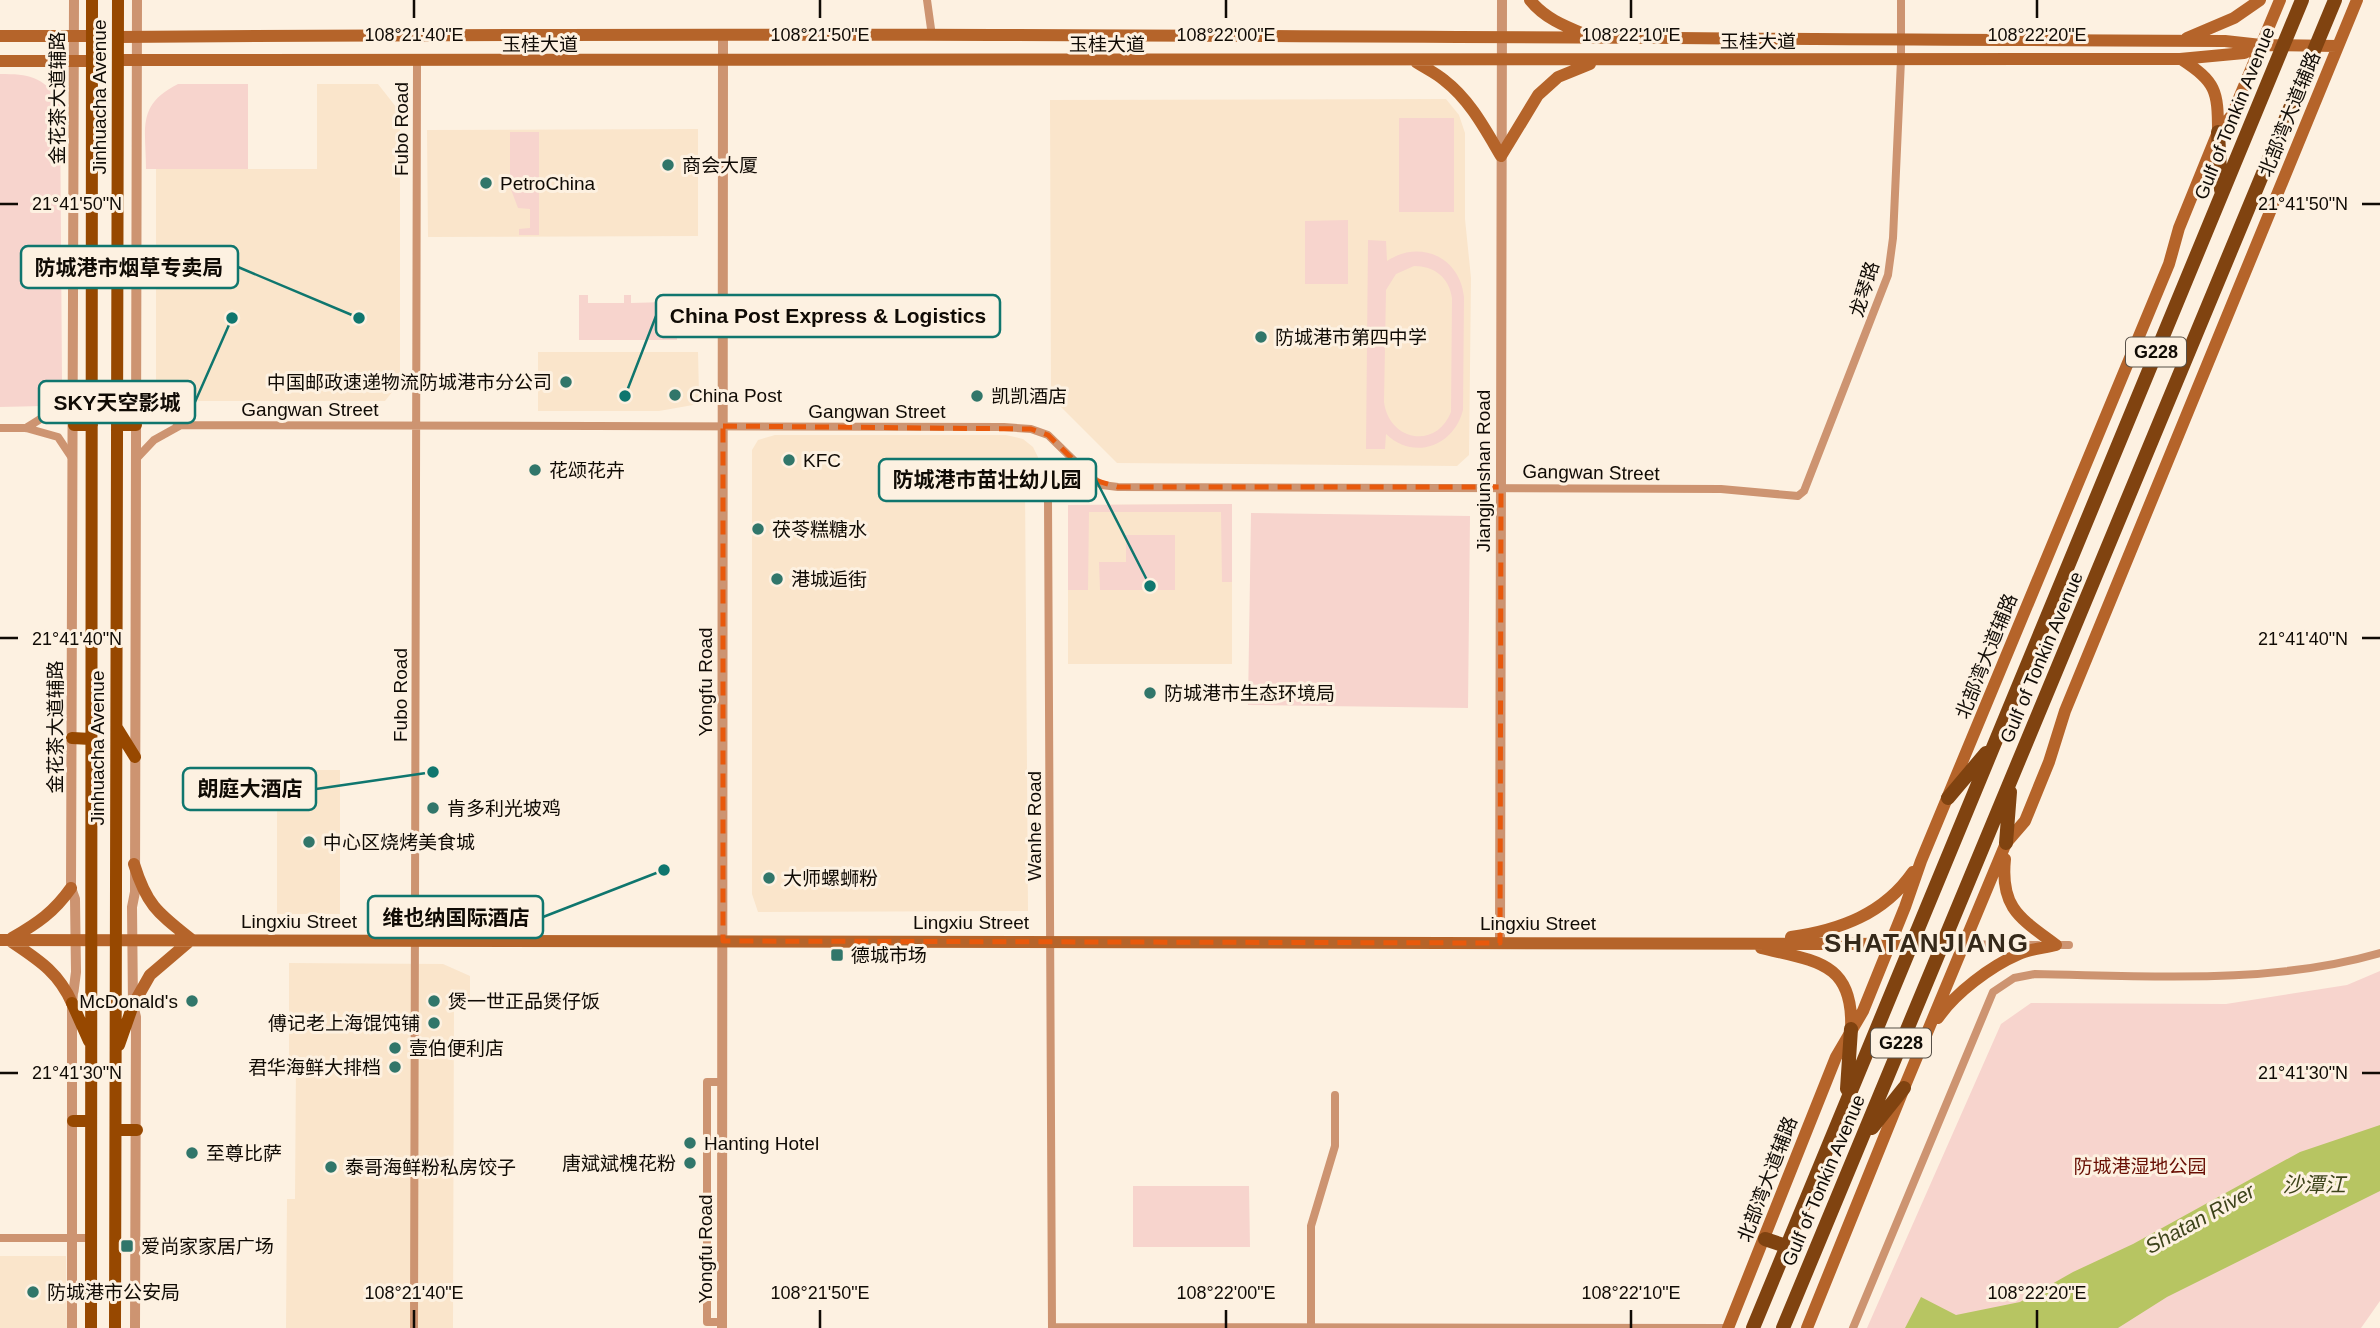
<svg xmlns="http://www.w3.org/2000/svg" width="2380" height="1328" viewBox="0 0 2380 1328" font-family="Arial,'Noto Sans SC',sans-serif">
<style>
.built{fill:#fae5cb}
.green{fill:#f7d4cd;fill-rule:evenodd}
.water{fill:#b7c562}
.lines{fill:none;stroke-linecap:round;stroke-linejoin:round}
.minor{stroke:#cd9471;stroke-width:8}
.tertiary{stroke:#cd9471;stroke-width:10}
.secondary{stroke:#b5642a;stroke-width:12}
.primary{stroke:#974800;stroke-width:12}
.trunk{stroke:#804310;stroke-width:14}
.marked{fill:none;stroke:#e8590c;stroke-width:5;stroke-dasharray:14 9;stroke-linejoin:round}
.ticks{fill:none;stroke:#100b05;stroke-width:2.5}
.poi-dot{fill:#31766a;stroke:#fdf1e1;stroke-width:2.5}
.labels{text-anchor:middle;stroke-width:6;stroke-linejoin:round;paint-order:stroke}
.shield{fill:#fdf1e1;stroke:#575047;stroke-width:2}
.shield-label{font-size:18px;font-weight:bold;fill:#100b05}
.street-label{font-size:19px;fill:#100b05;stroke:#fdf1e1}
.poi-label{font-size:19px;fill:#100b05;stroke:#fdf1e1;text-anchor:start}
.park-label{font-size:19px;fill:#680e03;stroke:#fdf1e1}
.water-label{font-size:21px;font-style:italic;fill:#3e441b;stroke:#fdf1e1}
.district-label{font-size:26px;font-weight:bold;letter-spacing:2px;fill:#35291a;stroke:#fdf1e1}
.ticks-label{font-size:18px;text-anchor:middle;fill:#100b05;stroke:#fdf1e1;stroke-width:6;stroke-linejoin:round;paint-order:stroke}
.leader{fill:none;stroke:#0f766e;stroke-width:2.5}
.callout-dot{fill:#0f766e;stroke:#fdf1e1;stroke-width:2.5}
.callout{fill:#fdf1e1;stroke:#0f766e;stroke-width:2.5}
.callout-label{font-size:21px;text-anchor:middle;font-weight:bold;fill:#100b05}
</style>
<rect width="100%" height="100%" fill="#fdf1e1"/>
<path class="built" d="M 317,84 L 378,84 L 400,112 L 400,382 L 385,401 L 156,401 L 156,169 L 317,169 Z
M 1446,99 L 1459,115 L 1465,133 L 1465,219 L 1471,278 L 1469,455 L 1457,466 L 1117,463 L 1051,397 L 1050,100 Z
M 698,129 L 698,236 L 428,237 L 427,130 Z
M 698,352 L 699,395 L 693,405 L 659,411 L 538,411 L 538,352 Z
M 775,435 L 1006,435 L 1023,439 L 1033,447 L 1038,457 L 1038,485 L 1025,486 L 1028,911 L 758,912 L 752,894 L 752,450 L 758,440 Z
M 1232,504 L 1232,664 L 1068,664 L 1068,505 Z
M 277,770 L 340,770 L 340,914 L 277,914 Z
M 289,963 L 443,964 L 470,976 L 470,1000 L 454,1000 L 453,1328 L 286,1328 L 287,1199 L 295,1199 L 296,1064 L 289,1063 Z
M 0,1256 L 66,1256 L 67,1328 L 0,1328 Z"/>
<path class="green" d="M 0,74 C 29,74 42,76 60,101 L 62,382 L 43,406 L 0,407 Z
M 178,84 L 248,84 L 248,169 L 146,169 C 146,129 136,105 178,84 Z
M 1399,118 L 1454,118 L 1454,212 L 1399,212 Z
M 510,132 L 539,132 L 539,235 L 519,235 L 519,229 L 530,228 L 530,209 L 518,208 L 510,187 Z
M 1348,220 L 1348,284 L 1305,284 L 1305,221 Z
M 1368,240 L 1386,241 L 1387,261 C 1420,239 1460,257 1464,297 L 1463,410 C 1454,446 1414,461 1386,434 L 1385,449 L 1366,449 ZM 1414,266 C 1434,266 1449,277 1452,298 L 1451,412 C 1436,450 1389,441 1384,402 L 1386,290 L 1396,274 Z
M 579,295 L 588,295 L 588,303 L 624,303 L 624,295 L 631,295 L 631,303 L 667,302 L 668,295 L 677,295 L 677,340 L 579,340 Z
M 1232,504 L 1232,582 L 1222,582 L 1221,512 L 1089,512 L 1088,590 L 1068,590 L 1068,505 Z
M 1251,513 L 1470,516 L 1468,708 L 1248,705 Z
M 1126,535 L 1175,535 L 1175,590 L 1100,590 L 1099,562 L 1126,562 Z
M 2380,971 L 2380,1301 L 2361,1328 L 1867,1328 L 2001,1024 L 2031,1003 L 2226,1004 L 2347,985 Z
M 1133,1186 L 1249,1186 L 1250,1247 L 1133,1247 Z"/>
<path class="water" d="M 2380,1125 L 2380,1191 L 2167,1297 L 2118,1328 L 1905,1328 L 1921,1297 L 1956,1315 L 2020,1302 L 2073,1272 L 2133,1244 L 2300,1152 Z"/>
<g class="lines">
<path class="minor" d="M 927,0 L 932,36
M 136,384 L 153,407 L 181,425
M 0,428 L 26,428 L 58,437 L 72,458
M 26,428 L 58,408 L 74,388
M 137,458 L 154,440 L 181,425 L 1004,427 L 1031,429 L 1048,435 L 1094,480 L 1102,485 L 1118,487 L 1721,489 L 1798,496 L 1804,491 L 1888,275 L 1893,238 L 1901,60 L 1901,0
M 1943,944 L 2038,945
M 2054,945 L 2069,945
M 0,1238 L 91,1238
M 722,1322 L 707,1322 L 707,1082 L 723,1082
M 1052,1327 L 1728,1328
M 1311,1327 L 1311,1226 L 1335,1146 L 1335,1095
M 414,1328 L 417,63
M 1052,1328 L 1048,500 L 1055,474 L 1072,459
M 1853,1328 L 1993,992 L 2014,978 L 2035,974 C 2150,976 2269,985 2380,953"/>
<path class="tertiary" d="M 1500,943 L 1502,0
M 72,1328 L 72,1003 L 76,972 L 75,899 L 71,888 L 74,0
M 135,1328 L 136,1017 L 133,1005 L 132,907 L 135,892 L 137,0
M 722,1328 L 723,36"/>
<path class="secondary" d="M 1530,0 C 1545,19 1567,27 1589,36
M 0,36 L 92,36
M 118,37 C 820,31 1523,38 2225,41 L 2261,45 L 2337,46
M 2187,38 L 2234,18 L 2260,0
M 2181,59 C 2216,82 2218,90 2218,132
M 118,60 C 806,66 1493,62 2180,59 L 2244,53 L 2261,45
M 0,61 L 92,61
M 1416,62 C 1425,68 1436,73 1444,80 C 1470,100 1485,129 1501,156 L 1538,95 L 1558,77 L 1590,64
M 2005,859 C 2000,908 2020,918 2056,945
M 134,864 C 147,906 158,913 192,940
M 1791,937 C 1840,930 1884,914 1913,872
M 12,938 C 38,923 54,912 71,888
M 0,940 L 1943,944
M 9,940 C 37,959 58,971 72,1003
M 1761,948 C 1814,961 1854,961 1851,1029
M 133,1005 L 150,975 L 191,940
M 1938,1018 C 1955,993 1991,966 2019,954 C 2030,949 2044,948 2056,945
M 1728,1328 L 1836,1057 L 1863,1011 L 1905,907 L 1921,861 L 2169,264 L 2179,228 L 2218,132 L 2232,115 L 2280,0
M 1807,1328 L 1904,1088 L 2006,843 L 2025,821 L 2049,762 L 2065,711 L 2357,0"/>
<path class="primary" d="M 74,425 L 92,425
M 117,425 L 136,425
M 117,728 L 135,757
M 72,738 L 91,739
M 72,1003 L 89,1041
M 119,1045 L 133,1005
M 73,1121 L 91,1121
M 116,1130 L 137,1130
M 91,1328 L 92,0
M 115,1328 L 118,0"/>
<path class="trunk" d="M 2218,132 L 2221,190
M 1948,798 L 1986,753
M 2006,843 L 2010,792
M 1847,1089 L 1851,1029
M 1872,1128 L 1904,1088
M 1765,1239 L 1786,1246
M 1753,1328 L 2302,0
M 1783,1328 L 2335,0"/>
</g>
<path class="marked" d="M 723,426 L 1031,429 L 1048,435 L 1094,480 L 1118,487 L 1501,487 L 1500,943 L 723,941 Z"/>
<path class="ticks" d="M 414,0 L 414,18M 820,0 L 820,18M 1226,0 L 1226,18M 1631,0 L 1631,18M 2037,0 L 2037,18M 0,204 L 18,204M 2362,204 L 2380,204M 0,638 L 18,638M 2362,638 L 2380,638M 0,1073 L 18,1073M 2362,1073 L 2380,1073M 414,1310 L 414,1328M 820,1310 L 820,1328M 1226,1310 L 1226,1328M 1631,1310 L 1631,1328M 2037,1310 L 2037,1328"/>
<g class="poi-dot">
<circle cx="668" cy="165" r="7"/>
<circle cx="486" cy="183" r="7"/>
<circle cx="1261" cy="337" r="7"/>
<circle cx="566" cy="382" r="7"/>
<circle cx="675" cy="395" r="7"/>
<circle cx="977" cy="396" r="7"/>
<circle cx="789" cy="460" r="7"/>
<circle cx="535" cy="470" r="7"/>
<circle cx="758" cy="529" r="7"/>
<circle cx="777" cy="579" r="7"/>
<circle cx="1150" cy="693" r="7"/>
<circle cx="433" cy="808" r="7"/>
<circle cx="309" cy="842" r="7"/>
<circle cx="769" cy="878" r="7"/>
<rect x="830" y="948" width="14" height="14" rx="3.5"/>
<circle cx="192" cy="1001" r="7"/>
<circle cx="434" cy="1001" r="7"/>
<circle cx="434" cy="1023" r="7"/>
<circle cx="395" cy="1048" r="7"/>
<circle cx="395" cy="1067" r="7"/>
<circle cx="690" cy="1143" r="7"/>
<circle cx="192" cy="1153" r="7"/>
<circle cx="690" cy="1163" r="7"/>
<circle cx="331" cy="1167" r="7"/>
<rect x="120" y="1239" width="14" height="14" rx="3.5"/>
<circle cx="33" cy="1292" r="7"/>
</g>
<g class="labels">
<g class="shield">
<rect x="2126" y="337.5" width="60" height="29" rx="5"/>
<rect x="1871" y="1028.5" width="60" height="29" rx="5"/>
</g>
<g class="shield-label">
<text x="2156" y="358">G228</text>
<text x="1901" y="1049">G228</text>
</g>
<g class="street-label">
<text x="1758" y="48">玉桂大道</text>
<text x="540" y="51">玉桂大道</text>
<text x="1107" y="51">玉桂大道</text>
<text transform="translate(99 97) rotate(-90)" y="7">Jinhuacha Avenue</text>
<text transform="translate(57 98) rotate(-90)" y="7">金花茶大道辅路</text>
<text transform="translate(2234 113) rotate(-68)" y="7">Gulf of Tonkin Avenue</text>
<text transform="translate(2289 114) rotate(-68)" y="7">北部湾大道辅路</text>
<text transform="translate(401 129) rotate(-90)" y="7">Fubo Road</text>
<text transform="translate(1864 289) rotate(-73)" y="7">龙琴路</text>
<text x="310" y="416">Gangwan Street</text>
<text x="877" y="418">Gangwan Street</text>
<text transform="translate(1483 471) rotate(-90)" y="7">Jiangjunshan Road</text>
<text transform="translate(1591 472) rotate(1)" y="7">Gangwan Street</text>
<text transform="translate(1986 656) rotate(-68)" y="7">北部湾大道辅路</text>
<text transform="translate(2041 657) rotate(-67)" y="7">Gulf of Tonkin Avenue</text>
<text transform="translate(705 682) rotate(-90)" y="7">Yongfu Road</text>
<text transform="translate(400 695) rotate(-90)" y="7">Fubo Road</text>
<text transform="translate(55 727) rotate(-90)" y="7">金花茶大道辅路</text>
<text transform="translate(97 748) rotate(-90)" y="7">Jinhuacha Avenue</text>
<text transform="translate(1034 826) rotate(-90)" y="7">Wanhe Road</text>
<text x="299" y="928">Lingxiu Street</text>
<text x="971" y="929">Lingxiu Street</text>
<text x="1538" y="930">Lingxiu Street</text>
<text transform="translate(1767 1179) rotate(-69)" y="7">北部湾大道辅路</text>
<text transform="translate(1823 1180) rotate(-67)" y="7">Gulf of Tonkin Avenue</text>
<text transform="translate(705 1249) rotate(-90)" y="7">Yongfu Road</text>
</g>
<g class="poi-label">
<text x="682" y="172">商会大厦</text>
<text x="500" y="190">PetroChina</text>
<text x="1275" y="344">防城港市第四中学</text>
<text x="552" y="389" text-anchor="end">中国邮政速递物流防城港市分公司</text>
<text x="689" y="402">China Post</text>
<text x="991" y="403">凯凯酒店</text>
<text x="803" y="467">KFC</text>
<text x="549" y="477">花颂花卉</text>
<text x="772" y="536">茯苓糕糖水</text>
<text x="791" y="586">港城逅街</text>
<text x="1164" y="700">防城港市生态环境局</text>
<text x="447" y="815">肯多利光坡鸡</text>
<text x="323" y="849">中心区烧烤美食城</text>
<text x="783" y="885">大师螺蛳粉</text>
<text x="851" y="962">德城市场</text>
<text x="178" y="1008" text-anchor="end">McDonald's</text>
<text x="448" y="1008">煲一世正品煲仔饭</text>
<text x="420" y="1030" text-anchor="end">傅记老上海馄饨铺</text>
<text x="409" y="1055">壹伯便利店</text>
<text x="381" y="1074" text-anchor="end">君华海鲜大排档</text>
<text x="704" y="1150">Hanting Hotel</text>
<text x="206" y="1160">至尊比萨</text>
<text x="676" y="1170" text-anchor="end">唐斌斌槐花粉</text>
<text x="345" y="1174">泰哥海鲜粉私房饺子</text>
<text x="141" y="1253">爱尚家家居广场</text>
<text x="47" y="1299">防城港市公安局</text>
</g>
<g class="park-label">
<text x="2140" y="1173">防城港湿地公园</text>
</g>
<g class="water-label">
<text x="2314" y="1192">沙潭江</text>
<text transform="translate(2200 1219) rotate(-29)" y="7">Shatan River</text>
</g>
<g class="district-label">
<text x="1927" y="952">SHATANJIANG</text>
</g>
</g>
<g class="ticks-label">
<text x="414" y="41">108°21'40"E</text>
<text x="820" y="41">108°21'50"E</text>
<text x="1226" y="41">108°22'00"E</text>
<text x="1631" y="41">108°22'10"E</text>
<text x="2037" y="41">108°22'20"E</text>
<text x="77" y="210">21°41'50"N</text>
<text x="2303" y="210">21°41'50"N</text>
<text x="77" y="645">21°41'40"N</text>
<text x="2303" y="645">21°41'40"N</text>
<text x="77" y="1079">21°41'30"N</text>
<text x="2303" y="1079">21°41'30"N</text>
<text x="414" y="1299">108°21'40"E</text>
<text x="820" y="1299">108°21'50"E</text>
<text x="1226" y="1299">108°22'00"E</text>
<text x="1631" y="1299">108°22'10"E</text>
<text x="2037" y="1299">108°22'20"E</text>
</g>
<path class="leader" d="M359 318L238 267M625 396L656 316M232 318L195 402M1150 586L1096 480M433 772L316 789M664 870L543 917"/>
<g class="callout-dot">
<circle cx="359" cy="318" r="7"/>
<circle cx="625" cy="396" r="7"/>
<circle cx="232" cy="318" r="7"/>
<circle cx="1150" cy="586" r="7"/>
<circle cx="433" cy="772" r="7"/>
<circle cx="664" cy="870" r="7"/>
</g>
<g class="callout">
<rect x="21" y="246" width="217" height="42" rx="7"/>
<rect x="656" y="295" width="344" height="42" rx="7"/>
<rect x="39" y="381" width="156" height="42" rx="7"/>
<rect x="879" y="459" width="217" height="42" rx="7"/>
<rect x="183" y="768" width="133" height="42" rx="7"/>
<rect x="368" y="896" width="175" height="42" rx="7"/>
</g>
<g class="callout-label">
<text x="129" y="275">防城港市烟草专卖局</text>
<text x="828" y="323">China Post Express &amp; Logistics</text>
<text x="117" y="410">SKY天空影城</text>
<text x="987" y="487">防城港市苗壮幼儿园</text>
<text x="250" y="796">朗庭大酒店</text>
<text x="456" y="925">维也纳国际酒店</text>
</g>
</svg>
